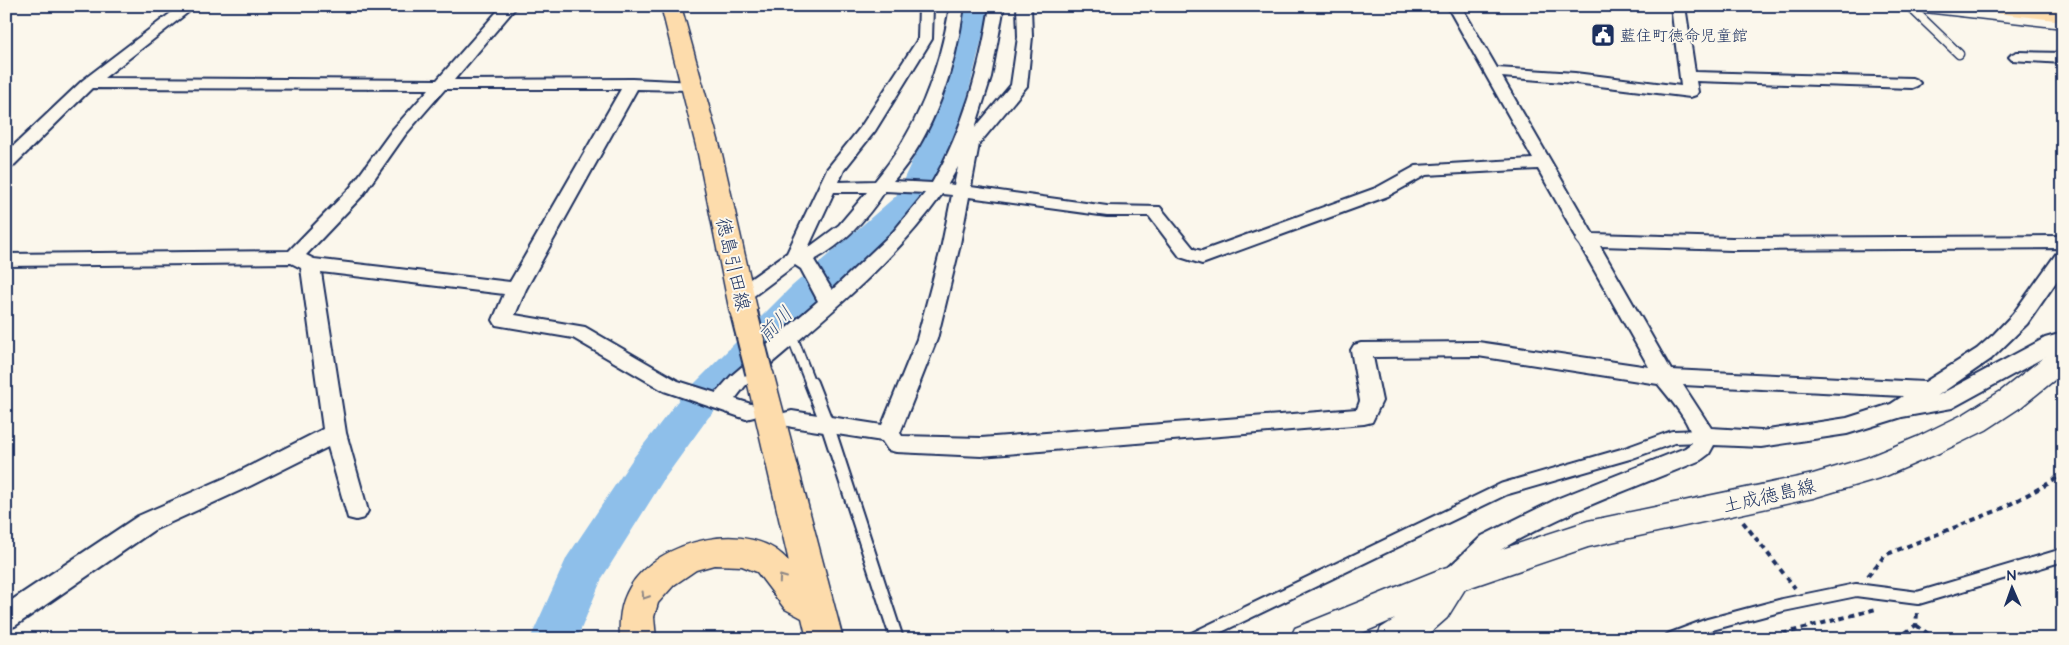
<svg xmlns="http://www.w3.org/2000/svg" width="2069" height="645" viewBox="0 0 2069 645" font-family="'Architects Daughter','Klee One',sans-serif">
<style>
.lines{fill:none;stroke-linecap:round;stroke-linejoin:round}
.river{fill:#8ebfea;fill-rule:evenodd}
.lane-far2-casing{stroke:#1b2f5e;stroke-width:11}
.lane-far1-casing{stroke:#1b2f5e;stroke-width:13}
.lane-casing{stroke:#1b2f5e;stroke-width:16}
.street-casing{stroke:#1b2f5e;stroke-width:4}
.secondary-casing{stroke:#1b2f5e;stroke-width:3}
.primary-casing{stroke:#1b2f5e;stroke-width:3}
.highway-casing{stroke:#1b2f5e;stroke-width:3}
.path-far1{stroke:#1b2f5e;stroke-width:2.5;stroke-dasharray:4 3;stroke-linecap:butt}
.path{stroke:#1b2f5e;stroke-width:4;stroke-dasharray:5.5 4.5;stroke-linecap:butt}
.lane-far2{stroke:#fbf7ec;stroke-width:8}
.lane-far1{stroke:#fbf7ec;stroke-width:9}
.lane{stroke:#fbf7ec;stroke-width:12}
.street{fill:#fbf7ec;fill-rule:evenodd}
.secondary{fill:#fbf7ec;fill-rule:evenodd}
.primary{fill:#fddcac;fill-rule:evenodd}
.highway{fill:#fddcac;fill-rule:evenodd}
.primary-bridge-casing{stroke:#1b2f5e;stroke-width:30;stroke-linecap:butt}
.primary-bridge{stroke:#fddcac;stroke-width:26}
.oneway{stroke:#8c8685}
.labels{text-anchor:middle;stroke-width:4;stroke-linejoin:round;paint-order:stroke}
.far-poi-label{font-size:16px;fill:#1b2f5e;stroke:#fbf7ec;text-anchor:start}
.street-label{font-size:19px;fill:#1b2f5e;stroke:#fbf7ec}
.water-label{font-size:20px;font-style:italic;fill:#385381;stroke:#fbf7ec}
</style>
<rect width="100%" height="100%" fill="#fbf7ec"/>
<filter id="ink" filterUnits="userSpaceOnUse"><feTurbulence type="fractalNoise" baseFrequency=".02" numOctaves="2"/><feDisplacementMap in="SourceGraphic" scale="10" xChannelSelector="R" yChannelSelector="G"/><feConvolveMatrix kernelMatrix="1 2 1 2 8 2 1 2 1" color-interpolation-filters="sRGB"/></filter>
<g filter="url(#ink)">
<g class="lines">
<path class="river" d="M 964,6 L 990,6 L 963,115 L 926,201 L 921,208 L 815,303 L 708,418 L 664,479 L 602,578 L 577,639 L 530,639 L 567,557 L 634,457 L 680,398 L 791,287 L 896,196 L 933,115 Z"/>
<g class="lane-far2-casing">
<path id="lane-far2" d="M 1909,6 L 1959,54"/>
</g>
<g class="lane-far1-casing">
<path id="lane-far1" d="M 791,334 L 811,385"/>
</g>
<g class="lane-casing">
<path id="lane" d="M 811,383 L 827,424 L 897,639
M 1193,639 L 1504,489 L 1629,453 L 1673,437 L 1704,436
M 1671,639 L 1708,625 L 1783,605 L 1856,590 L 1918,598 L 2063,555"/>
</g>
<g class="street-casing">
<path id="street" d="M 180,6 L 196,6 L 104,78 L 437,80 L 502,6 L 517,6 L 454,80 L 632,79 L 696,82 L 699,85 L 696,88 L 691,90 L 637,89 L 526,289 L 515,315 L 585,327 L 678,381 L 716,393 L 731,376 L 818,301 L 801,269 L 795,265 L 747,301 L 740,302 L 733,301 L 730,296 L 733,291 L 787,253 L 827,169 L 860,128 L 918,39 L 919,6 L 933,6 L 932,39 L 875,131 L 844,170 L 839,182 L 875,181 C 916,132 940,70 950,6 L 964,6 C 956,65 934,137 893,181 L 932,183 C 964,129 980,68 990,6 L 1004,6 L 991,77 L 975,128 L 1011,85 L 1018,37 L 1017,6 L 1031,6 L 1032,37 L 1027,86 L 979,144 L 971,187 L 1107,206 L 1160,207 L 1194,249 L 1202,251 L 1376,188 L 1416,166 L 1533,159 L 1447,6 L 1461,6 L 1497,68 L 1575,73 L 1681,86 L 1671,6 L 1685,6 L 1695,72 L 1912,78 L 1917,80 L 1920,83 L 1917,86 L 1912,88 L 1696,81 L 1698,92 L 1696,95 L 1690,97 L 1575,83 L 1502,77 L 1593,234 L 1732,238 L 2063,236 L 2063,248 L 1732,250 L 1600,246 L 1671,370 L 1925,382 L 1977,349 L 1994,334 L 2013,314 L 2056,254 L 2063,252 L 2063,272 L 2027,324 L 1991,359 L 1937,396 L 2045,338 L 2063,333 L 2063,347 L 1952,408 L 1902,417 L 1847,434 L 1761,447 L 1714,445 L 1709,454 L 1701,460 C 1634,488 1564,512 1502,549 C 1483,560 1471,592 1447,583 L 1444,576 L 1447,569 L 1482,536 L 1559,498 L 1685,448 L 1692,443 C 1694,425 1669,398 1658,384 L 1478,356 L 1373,357 L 1382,401 L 1372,422 L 1364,424 L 981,456 L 896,452 L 888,450 L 882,441 L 792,427 L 784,425 L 781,419 L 784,413 L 792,411 L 882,425 L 917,339 L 941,249 L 952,195 L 942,194 C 889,269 814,326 745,386 L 735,399 L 754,405 L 757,411 L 754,417 L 746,419 L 664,391 L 573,338 L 496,325 L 493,320 L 504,294 L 321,272 L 346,433 L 368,511 L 364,518 L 356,520 L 348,518 L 328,447 L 250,486 L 154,530 L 15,626 L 6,629 L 6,604 L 138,516 L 234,474 L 323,429 L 301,268 L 291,263 L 6,266 L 6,254 L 289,251 L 350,188 L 393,129 L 429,89 L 92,88 L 12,167 L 6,168 L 6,153 L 83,80 ZM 445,89 L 621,89 L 510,282 L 314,259 L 306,255 L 362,196 L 405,135 ZM 958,167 L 954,185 L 948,184 ZM 1538,169 L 1577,238 L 1576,240 L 1580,245 L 1649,367 L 1478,342 L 1361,343 L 1354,345 L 1351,350 L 1360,401 L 1357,409 L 981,438 L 902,436 L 900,433 L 937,339 L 959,249 L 969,197 L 1107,216 L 1149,216 L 1180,257 L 1202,264 L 1388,196 L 1426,175 ZM 885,191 L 925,193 L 893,232 L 832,290 L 814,260 C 844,244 866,220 885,191 ZM 834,192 L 867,192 L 839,225 L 808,248 ZM 1683,385 L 1903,396 L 1891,404 L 1847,418 L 1761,431 L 1711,428 Z
M 2017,52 L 2063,53 L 2063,63 L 2012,60 L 2009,57 L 2012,54 Z"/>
</g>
<g class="secondary-casing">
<path id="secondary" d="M 1916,6 L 1978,6 L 2063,16 L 2063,28 L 1925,12 L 1918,10 Z
M 2063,347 L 2063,373 L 2021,407 L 1986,430 L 1939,453 L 1886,476 L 1813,498 L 1588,547 L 1465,589 L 1447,618 L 1423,639 L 1376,639 L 1381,628 L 1395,619 L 1348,639 L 1290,639 L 1295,628 L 1441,569 L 1588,521 L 1813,474 L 1866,458 L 1917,437 L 1964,414 L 2001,391 L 2053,350 Z"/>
</g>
<g class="primary-casing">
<path id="primary" d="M 661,6 L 681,6 L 722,154 L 758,313 L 754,320 L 744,322 L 734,320 L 730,313 L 698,154 Z
M 759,362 L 769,365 L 773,372 L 843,639 L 807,639 L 802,618 L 785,609 L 757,572 L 742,566 L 714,565 L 696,570 L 674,585 L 658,603 L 654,617 L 656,639 L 620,639 C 619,620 620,604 630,587 C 657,540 752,516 789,562 L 745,372 L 749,365 Z"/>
</g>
<g class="highway-casing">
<path id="highway" d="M 1978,6 L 2038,6 L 2063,9 L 2063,21 L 1987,12 L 1980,10 Z"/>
</g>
<path class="path-far1" d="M 1371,6 L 1440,11"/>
<path class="path" d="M 1743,522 L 1795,588
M 1868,576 L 1885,555 L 2001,509 L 2053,481 L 2063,471
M 1916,625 L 1935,639
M 1763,639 L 1876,609
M 1897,639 L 1916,625 L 1917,613"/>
<use href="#lane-far2" class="lane-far2"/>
<use href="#lane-far1" class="lane-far1"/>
<use href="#lane" class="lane"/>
<use href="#street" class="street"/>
<use href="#secondary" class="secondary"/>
<use href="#primary" class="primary"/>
<use href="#highway" class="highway"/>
<g class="primary-bridge-casing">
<path id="primary-bridge" d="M 744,313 L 759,372"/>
</g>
<use href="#primary-bridge" class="primary-bridge"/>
</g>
<defs><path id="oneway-chevron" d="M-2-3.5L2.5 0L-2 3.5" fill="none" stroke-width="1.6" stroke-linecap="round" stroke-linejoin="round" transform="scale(1.25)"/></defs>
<g class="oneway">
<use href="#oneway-chevron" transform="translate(782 578) rotate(-125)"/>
<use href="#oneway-chevron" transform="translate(645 596) rotate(122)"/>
</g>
</g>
<defs>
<g id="civic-square" transform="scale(1.25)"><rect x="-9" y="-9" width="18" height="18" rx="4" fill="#1b2f5e" stroke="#fbf7ec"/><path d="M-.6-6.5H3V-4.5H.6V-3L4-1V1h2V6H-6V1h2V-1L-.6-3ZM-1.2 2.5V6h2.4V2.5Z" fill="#fff"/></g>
</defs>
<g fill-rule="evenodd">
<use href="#civic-square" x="1603" y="35"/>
</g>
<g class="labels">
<g class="far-poi-label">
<text x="1620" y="41">藍住町徳命児童館</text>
</g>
<g class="street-label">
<text transform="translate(734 264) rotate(77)" y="7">徳島引田線</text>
<text transform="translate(1769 495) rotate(-13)" y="7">土成徳島線</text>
</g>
<g class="water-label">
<text transform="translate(775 324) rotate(-46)" y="7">前川</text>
</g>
</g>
<rect width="2069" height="645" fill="none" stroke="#fbf7ec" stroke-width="25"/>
<rect x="12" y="12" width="2044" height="620" fill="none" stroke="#1b2f5e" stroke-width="2" filter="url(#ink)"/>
<g transform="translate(2012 588) rotate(358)" stroke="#fbf7ec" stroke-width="4" paint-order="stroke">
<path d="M0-4L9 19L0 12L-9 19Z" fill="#1b2f5e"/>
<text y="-8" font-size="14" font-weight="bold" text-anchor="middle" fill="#1b2f5e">N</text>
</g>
</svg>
